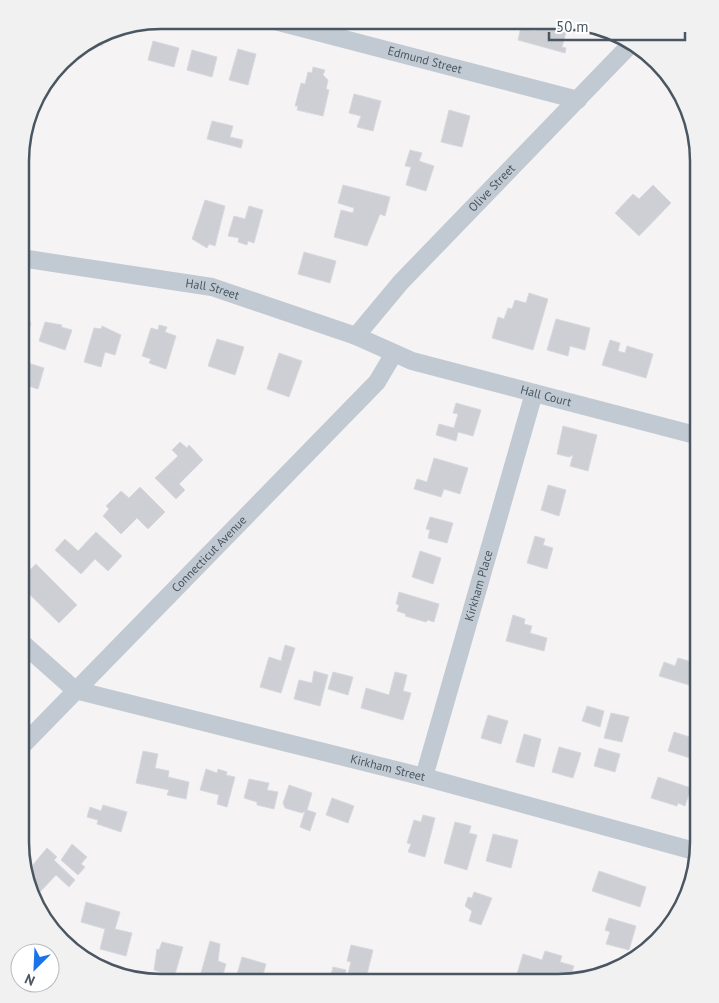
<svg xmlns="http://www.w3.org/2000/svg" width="719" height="1003" viewBox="0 0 719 1003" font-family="'PT Sans',sans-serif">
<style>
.building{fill:#cdcfd5;stroke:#d7d9de}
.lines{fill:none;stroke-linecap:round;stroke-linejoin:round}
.minor{stroke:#c1cad2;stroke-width:18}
.labels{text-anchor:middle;stroke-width:4.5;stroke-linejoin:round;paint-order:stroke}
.street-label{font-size:12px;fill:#4a5661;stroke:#fff}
.rim{fill:none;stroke:#4a5661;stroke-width:2.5}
</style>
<rect width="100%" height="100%" fill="#f5f3f3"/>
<path class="building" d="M 537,24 L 566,32 L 562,47 L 566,48 L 565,53 L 518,40 L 521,27 L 535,31 Z
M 106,33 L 102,46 L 90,42 Z
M 153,41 L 179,48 L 174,67 L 148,60 Z
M 238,49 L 256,54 L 248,85 L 229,80 Z
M 192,50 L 217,57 L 212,77 L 187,70 Z
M 313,67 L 325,70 L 323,75 L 328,80 L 326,89 L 329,90 L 323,116 L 297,110 L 298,106 L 295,106 L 301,83 L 305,84 L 308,72 L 312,73 Z
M 354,94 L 381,101 L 373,131 L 357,127 L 361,116 L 349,113 Z
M 449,110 L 470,116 L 462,147 L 441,142 Z
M 212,121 L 233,126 L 230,137 L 243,140 L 241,148 L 207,139 Z
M 410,150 L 422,153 L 419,161 L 434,166 L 426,191 L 406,185 L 411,167 L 405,166 Z
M 343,185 L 390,197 L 385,216 L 380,214 L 367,246 L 334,237 L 341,210 L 353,213 L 354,208 L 338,203 Z
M 653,185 L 671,203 L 639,236 L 615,213 L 633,194 L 639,199 Z
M 205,200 L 225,206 L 215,246 L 209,244 L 207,248 L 192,239 Z
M 249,206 L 263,210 L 254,243 L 248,241 L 247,245 L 238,242 L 239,238 L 228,236 L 234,216 L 245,219 Z
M 304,252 L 336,261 L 330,283 L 298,274 Z
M 529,293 L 548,299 L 533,350 L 492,338 L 498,317 L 504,319 L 508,308 L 512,309 L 515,300 L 526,303 Z
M 556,319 L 590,328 L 585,350 L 570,346 L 568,356 L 547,350 Z
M 21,320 L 31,323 L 25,342 L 21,341 Z
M 45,322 L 62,325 L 61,327 L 72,330 L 65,350 L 39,341 Z
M 159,325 L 167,327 L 165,332 L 176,336 L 166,369 L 149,363 L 151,359 L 142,356 L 151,328 L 158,330 Z
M 102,326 L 121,335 L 115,355 L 105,352 L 101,367 L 84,362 L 94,328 L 101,329 Z
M 217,339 L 244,347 L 235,375 L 208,366 Z
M 610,340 L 620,343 L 618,351 L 625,353 L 627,346 L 653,354 L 646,378 L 602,365 Z
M 279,353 L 302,361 L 289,397 L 267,389 Z
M 28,363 L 44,368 L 38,389 L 22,384 Z
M 456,403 L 481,410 L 473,436 L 458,432 L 456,441 L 436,435 L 439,424 L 454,428 L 458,414 L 453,413 Z
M 563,426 L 597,435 L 588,471 L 570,466 L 573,455 L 569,457 L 557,454 Z
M 180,442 L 187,448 L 189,445 L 203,460 L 179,484 L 185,490 L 176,499 L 155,478 L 178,456 L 172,450 Z
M 434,458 L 468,468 L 460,494 L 444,489 L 441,497 L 414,489 L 417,479 L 427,482 Z
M 548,485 L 566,490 L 559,516 L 541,510 Z
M 140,487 L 165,512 L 148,529 L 137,518 L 121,534 L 103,516 L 109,509 L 106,506 L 121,491 L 129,498 Z
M 430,517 L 453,523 L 447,543 L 428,538 L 430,530 L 426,529 Z
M 96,532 L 122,556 L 108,571 L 95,559 L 81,574 L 55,550 L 65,539 L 78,551 Z
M 535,536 L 545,539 L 543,545 L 553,548 L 547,569 L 527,563 Z
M 420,551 L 441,558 L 433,584 L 412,577 Z
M 36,564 L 77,605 L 59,623 L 20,585 L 20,579 Z
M 399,592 L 439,604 L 434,622 L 428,620 L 426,622 L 405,616 L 406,614 L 397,611 L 399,605 L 396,604 Z
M 513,615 L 525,619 L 524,624 L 532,626 L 530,633 L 547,638 L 544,651 L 506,641 Z
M 699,622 L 699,648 L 692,646 Z
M 285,645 L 295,648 L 281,693 L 260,687 L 269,657 L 281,661 Z
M 678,658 L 699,664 L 699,688 L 659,676 L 664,662 L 675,666 Z
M 314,671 L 328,675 L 320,706 L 294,699 L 299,680 L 312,683 Z
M 333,672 L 353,677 L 348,695 L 328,689 Z
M 395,672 L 407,675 L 403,691 L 411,693 L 403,720 L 361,708 L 366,688 L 389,695 Z
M 587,706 L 604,711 L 600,727 L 582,721 Z
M 611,713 L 629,717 L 622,742 L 604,738 Z
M 488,715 L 508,721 L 501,744 L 481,738 Z
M 674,732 L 696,739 L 699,734 L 696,760 L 668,751 Z
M 524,734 L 541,739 L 534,767 L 516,762 Z
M 559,747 L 581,753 L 573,778 L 552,772 Z
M 599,748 L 620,754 L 615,772 L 594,766 Z
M 143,751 L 158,754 L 155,768 L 169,771 L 168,777 L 189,782 L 186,799 L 167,795 L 169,790 L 136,783 Z
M 206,769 L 217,773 L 218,769 L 227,772 L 226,775 L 235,777 L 227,807 L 217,804 L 219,795 L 200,790 Z
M 658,777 L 691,788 L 685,806 L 678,803 L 677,806 L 651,798 Z
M 249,779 L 269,783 L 267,790 L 278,792 L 274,809 L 257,805 L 257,802 L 244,798 Z
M 289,785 L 312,793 L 307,810 L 316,813 L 310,831 L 300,827 L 305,811 L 302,813 L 285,808 L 283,803 Z
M 332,798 L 354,806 L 348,823 L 326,815 Z
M 103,805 L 127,812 L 121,832 L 97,824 L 98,820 L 87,817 L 90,807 L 101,811 Z
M 423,815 L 435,818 L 425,857 L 408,852 L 411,844 L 407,843 L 414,820 L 421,822 Z
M 455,822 L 471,826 L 469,833 L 477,835 L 467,870 L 444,863 Z
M 493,834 L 518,840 L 511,868 L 486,861 Z
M 72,844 L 87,857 L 81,864 L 85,867 L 78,875 L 61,860 Z
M 47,848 L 57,857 L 54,860 L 75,880 L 69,887 L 56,875 L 40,892 L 29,881 L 27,872 Z
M 599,871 L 646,887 L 640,907 L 592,891 Z
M 474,892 L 492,898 L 481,925 L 469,921 L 472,911 L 465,906 L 468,897 L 472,898 Z
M 86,902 L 120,912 L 115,929 L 132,933 L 126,956 L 100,949 L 105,929 L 81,922 Z
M 609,918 L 636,926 L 629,950 L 606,944 L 610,932 L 605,930 Z
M 210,941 L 220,944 L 218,961 L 226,964 L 221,982 L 202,982 L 199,980 Z
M 162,942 L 183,947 L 173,981 L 158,977 L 160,972 L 154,970 L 157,949 L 159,950 Z
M 351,945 L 373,950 L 365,982 L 346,982 L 351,962 L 347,961 Z
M 545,951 L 562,956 L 560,962 L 574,966 L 569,981 L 535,983 L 536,980 L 517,974 L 523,954 L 542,960 Z
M 242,957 L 266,964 L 261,982 L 235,982 Z
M 333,967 L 346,970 L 343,982 L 329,982 Z
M 292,974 L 302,977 L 301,982 L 283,982 L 284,979 L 290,980 Z"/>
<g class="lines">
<g class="minor">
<path id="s1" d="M 271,20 L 578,100"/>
<path id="s2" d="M 21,258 L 212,287 L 356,336 L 412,361 L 699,436"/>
<path id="s3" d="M 356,336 L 401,282 L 631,44"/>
<path id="s4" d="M 20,641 L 75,690 L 424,777 L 698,852"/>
<path id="s5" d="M 20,748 L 377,382 L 393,355"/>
<path id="s6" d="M 424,777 L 534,393"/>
</g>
</g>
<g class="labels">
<g class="street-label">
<text dy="4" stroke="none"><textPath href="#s1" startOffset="159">Edmund Street</textPath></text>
<text dy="4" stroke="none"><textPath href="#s3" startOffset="201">Olive Street</textPath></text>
<text dy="4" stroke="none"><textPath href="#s2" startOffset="194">Hall Street</textPath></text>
<text dy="4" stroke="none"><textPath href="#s2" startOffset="545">Hall Court</textPath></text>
<text dy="4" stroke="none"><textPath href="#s5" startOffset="271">Connecticut Avenue</textPath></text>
<text dy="4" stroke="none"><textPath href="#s6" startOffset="199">Kirkham Place</textPath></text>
<text dy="4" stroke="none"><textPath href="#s4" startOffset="396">Kirkham Street</textPath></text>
</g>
</g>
<path d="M0 0H719V1003H0ZM161 29H558A132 132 0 0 1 690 161V842A132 132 0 0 1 558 974H161A132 132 0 0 1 29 842V161A132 132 0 0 1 161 29Z" fill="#f1f1f2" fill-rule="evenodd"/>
<path class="rim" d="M161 29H558A132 132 0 0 1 690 161V842A132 132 0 0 1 558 974H161A132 132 0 0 1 29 842V161A132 132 0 0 1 161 29Z"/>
<g transform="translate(35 968) rotate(204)"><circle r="24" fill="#ffffff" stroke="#b7bbc0"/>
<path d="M0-4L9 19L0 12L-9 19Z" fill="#1a73e8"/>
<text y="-8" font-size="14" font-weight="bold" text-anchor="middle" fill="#4a5661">N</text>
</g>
<path d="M549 32v8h136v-8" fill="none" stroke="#4a5661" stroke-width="2.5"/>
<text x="556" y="32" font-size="15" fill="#4a5661" stroke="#ffffff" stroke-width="4" paint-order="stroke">50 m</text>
</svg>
